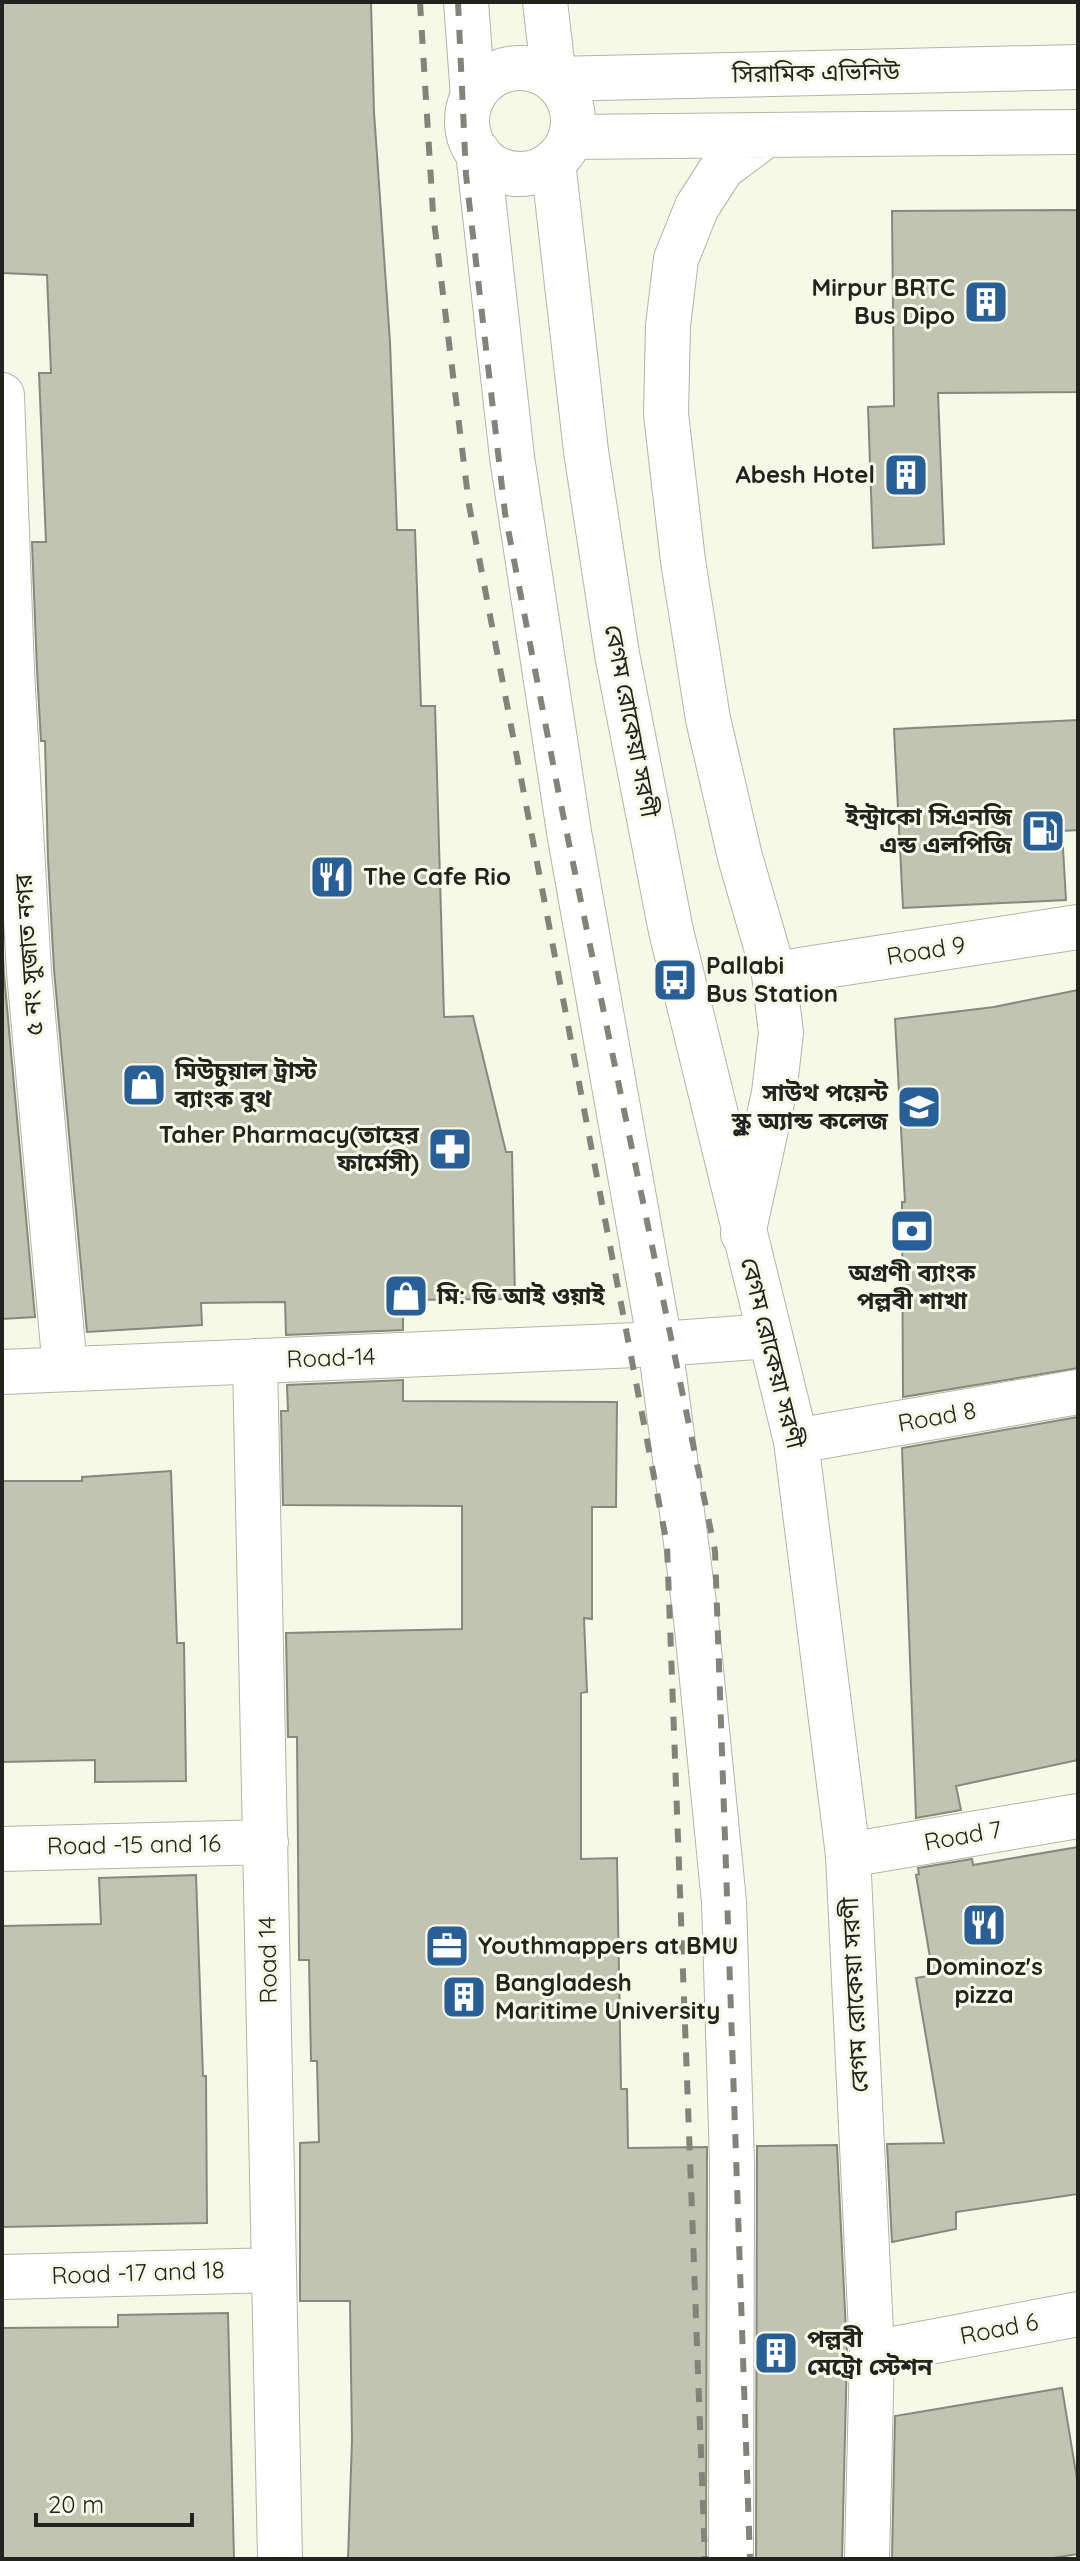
<svg xmlns="http://www.w3.org/2000/svg" width="1080" height="2561" viewBox="0 0 1080 2561" font-family="Quicksand,'Noto Sans Bengali',sans-serif">
<style>
.building{fill:#c1c3b3;stroke:#87897a;stroke-width:2}
.lines{fill:none;stroke-linecap:round;stroke-linejoin:round}
.minor-casing{stroke:#b3b5a5;stroke-width:46}
.secondary-casing{stroke:#b3b5a5;stroke-width:46}
.primary-casing{stroke:#b3b5a5;stroke-width:46}
.minor{stroke:#fff;stroke-width:44}
.secondary{stroke:#fff;stroke-width:44}
.primary{stroke:#fff;stroke-width:44}
.rail{stroke:#828479;stroke-width:6;stroke-dasharray:14 14;stroke-linecap:butt}
.labels{text-anchor:middle;stroke-width:6;stroke-linejoin:round;paint-order:stroke}
.street-label{font-size:24px;fill:#23231d;stroke:#f6f9e8}
.poi-label{font-size:24px;font-weight:bold;fill:#23231d;stroke:#f6f9e8;text-anchor:start}
</style>
<rect width="100%" height="100%" fill="#f6f9e8"/>
<path class="building" d="M 2,2 L 371,2 L 374,112 L 390,342 L 397,530 L 415,530 L 421,706 L 435,706 L 444,1017 L 473,1016 L 506,1152 L 512,1152 L 515,1299 L 403,1300 L 403,1330 L 286,1335 L 285,1302 L 201,1303 L 202,1325 L 87,1332 L 54,970 L 48,859 L 45,741 L 41,741 L 37,670 L 32,542 L 46,542 L 39,373 L 51,373 L 47,275 L 2,273 Z
M 1078,210 L 1078,392 L 938,393 L 944,544 L 873,548 L 868,407 L 894,406 L 892,211 Z
M 1078,720 L 1078,830 L 1062,831 L 1066,900 L 903,908 L 894,729 Z
M 2,937 L 4,974 L 35,1317 L 2,1319 Z
M 1078,990 L 1078,1368 L 903,1397 L 902,1202 L 905,1202 L 895,1019 L 994,1007 Z
M 403,1380 L 403,1401 L 617,1402 L 616,1507 L 592,1507 L 592,1619 L 584,1618 L 587,1692 L 581,1693 L 581,1859 L 617,1858 L 621,2089 L 627,2089 L 628,2148 L 707,2147 L 706,2559 L 348,2559 L 352,2440 L 350,2301 L 300,2301 L 300,2143 L 319,2142 L 317,2061 L 311,2061 L 309,1960 L 299,1960 L 297,1737 L 288,1737 L 286,1633 L 462,1629 L 462,1506 L 283,1505 L 281,1411 L 288,1411 L 287,1385 Z
M 1078,1417 L 1078,1760 L 956,1786 L 961,1810 L 916,1818 L 902,1448 Z
M 171,1471 L 177,1643 L 184,1643 L 186,1781 L 95,1782 L 95,1760 L 2,1762 L 2,1481 L 82,1481 L 82,1477 Z
M 1078,1847 L 1078,2194 L 956,2212 L 956,2229 L 892,2242 L 887,2144 L 944,2143 L 916,1978 L 933,1975 L 916,1875 L 919,1874 L 918,1868 L 972,1859 L 973,1865 Z
M 196,1875 L 203,2076 L 206,2076 L 207,2223 L 2,2227 L 2,1926 L 101,1924 L 99,1878 Z
M 837,2145 L 847,2353 L 842,2559 L 756,2559 L 757,2146 Z
M 228,2313 L 234,2559 L 2,2559 L 2,2328 L 118,2327 L 118,2315 Z
M 1062,2388 L 1078,2485 L 1078,2554 L 1047,2559 L 892,2559 L 895,2416 Z"/>
<g class="lines">
<g class="minor-casing">
<path id="minor" d="M 2,395 L 12,671 L 29,972 L 65,1369
M 774,974 L 1078,927
M 255,1361 L 280,2559
M 2,1372 L 660,1344
M 796,1441 L 1078,1392
M 2,1849 L 266,1842
M 848,1855 L 1078,1816
M 2,2277 L 274,2270
M 872,2353 L 1078,2314"/>
</g>
<g class="secondary-casing">
<path id="secondary" d="M 466,2 L 473,97
M 545,2 L 554,79 L 1078,67
M 571,137 L 1078,132
M 743,1234 L 774,1093 L 781,1033 L 774,974 L 740,857 L 708,719 L 683,561 L 666,414 L 668,326 L 676,259 L 697,207 L 722,168 L 766,135"/>
</g>
<g class="primary-casing">
<path id="primary" d="M467 121a53 53 0 1 1 106 0a53 53 0 1 1-106 0Z
M 478,152 L 512,457 L 569,832 L 660,1344 L 696,1619 L 724,1902 L 732,2161 L 731,2559
M 553,162 L 586,451 L 617,654 L 671,931 L 796,1441 L 848,1855 L 872,2353 L 867,2559
M 660,1344 L 769,1336"/>
</g>
<use href="#minor" class="minor"/>
<use href="#secondary" class="secondary"/>
<use href="#primary" class="primary"/>
<path class="rail" d="M 420,2 L 433,213 L 469,505 L 667,1545 L 705,2559
M 458,2 L 466,175 L 505,513 L 559,795 L 715,1551 L 750,2559"/>
</g>
<defs>
<g id="building-square" transform="scale(2.3)"><rect x="-9" y="-9" width="18" height="18" rx="4" fill="#285f97" stroke="#f6f9e8"/><path d="M-4-6H4V6H1V3H-1V6H-4ZM-2.5-4.3h1.7v1.8h-1.7ZM.8-4.3h1.7v1.8H.8ZM-2.5-1h1.7V.8h-1.7ZM.8-1h1.7V.8H.8Z" fill="#fff"/></g>
<g id="fuel-square" transform="scale(2.3)"><rect x="-9" y="-9" width="18" height="18" rx="4" fill="#285f97" stroke="#f6f9e8"/><path d="M-5.5-6h7V0h2V4h1.3V-2.5L3-4.5l.8-.8L6-3V5H2.5V1h-1V6h-7ZM-4.2-4.7v3.2H.2V-4.7Z" fill="#fff"/></g>
<g id="restaurant-square" transform="scale(2.3)"><rect x="-9" y="-9" width="18" height="18" rx="4" fill="#285f97" stroke="#f6f9e8"/><path d="M-5-6h1v4h1v-4h1v4h1v-4h1v5L-1.5 .5V6h-2V.5L-5-1ZM5-6V6H3V1.5H1.5Q1.5-4 5-6Z" fill="#fff"/></g>
<g id="bus-square" transform="scale(2.3)"><rect x="-9" y="-9" width="18" height="18" rx="4" fill="#285f97" stroke="#f6f9e8"/><path d="M-5-6H5V4H4V6H2V4H-2V6H-4V4H-5ZM-3.5-4V0h7V-4ZM-3.5 1.2v1.5H-2V1.2ZM2 1.2v1.5H3.5V1.2Z" fill="#fff"/></g>
<g id="shop-square" transform="scale(2.3)"><rect x="-9" y="-9" width="18" height="18" rx="4" fill="#285f97" stroke="#f6f9e8"/><path d="M-5-2.5h2.3a2.7 3.5 0 0 1 5.4 0H5L5.5 6h-11ZM-1.5-2.5h3a1.5 2.3 0 0 0-3 0Z" fill="#fff"/></g>
<g id="school-square" transform="scale(2.3)"><rect x="-9" y="-9" width="18" height="18" rx="4" fill="#285f97" stroke="#f6f9e8"/><path d="M0-5L7-2L0 1L-7-2ZM-4 1L0 2.5L4 1V4Q0 6-4 4Z" fill="#fff"/></g>
<g id="pharmacy-square" transform="scale(2.3)"><rect x="-9" y="-9" width="18" height="18" rx="4" fill="#285f97" stroke="#f6f9e8"/><path d="M-2-6h4v4h4v4h-4v4h-4v-4h-4v-4h4Z" fill="#fff"/></g>
<g id="bank-square" transform="scale(2.3)"><rect x="-9" y="-9" width="18" height="18" rx="4" fill="#285f97" stroke="#f6f9e8"/><path d="M-6-4H6V4H-6ZM0-2.3a2.3 2.3 0 1 0 0 4.6a2.3 2.3 0 1 0 0-4.6Z" fill="#fff"/></g>
<g id="office-square" transform="scale(2.3)"><rect x="-9" y="-9" width="18" height="18" rx="4" fill="#285f97" stroke="#f6f9e8"/><path d="M-6-3h4V-5.5h4V-3h4V5H-6ZM-1-4.5V-3h2v-1.5ZM-6 0V1H6V0Z" fill="#fff"/></g>
</defs>
<g fill-rule="evenodd">
<use href="#building-square" x="986" y="302"/>
<use href="#building-square" x="906" y="475"/>
<use href="#fuel-square" x="1043" y="831"/>
<use href="#restaurant-square" x="332" y="877"/>
<use href="#bus-square" x="675" y="980"/>
<use href="#shop-square" x="144" y="1085"/>
<use href="#school-square" x="919" y="1107"/>
<use href="#pharmacy-square" x="450" y="1149"/>
<use href="#bank-square" x="912" y="1231"/>
<use href="#shop-square" x="406" y="1296"/>
<use href="#restaurant-square" x="984" y="1925"/>
<use href="#office-square" x="447" y="1946"/>
<use href="#building-square" x="464" y="1997"/>
<use href="#building-square" x="776" y="2353"/>
</g>
<g class="labels">
<g class="street-label">
<text transform="translate(816 73) rotate(-1)" y="8">সিরামিক এভিনিউ</text>
<text transform="translate(631 721) rotate(79)" y="8">বেগম রোকেয়া সরণী</text>
<text transform="translate(926 951) rotate(-9)" y="8">Road 9</text>
<text transform="translate(29 955) rotate(-94)" y="8">৫ নং সুজাত নগর</text>
<text transform="translate(772 1353) rotate(76)" y="8">বেগম রোকেয়া সরণী</text>
<text transform="translate(331 1358) rotate(-2)" y="8">Road-14</text>
<text transform="translate(937 1417) rotate(-10)" y="8">Road 8</text>
<text transform="translate(963 1836) rotate(-10)" y="8">Road 7</text>
<text transform="translate(134 1845) rotate(-1)" y="8">Road -15 and 16</text>
<text transform="translate(268 1960) rotate(-91)" y="8">Road 14</text>
<text transform="translate(855 1995) rotate(-93)" y="8">বেগম রোকেয়া সরণী</text>
<text transform="translate(138 2273) rotate(-2)" y="8">Road -17 and 18</text>
<text transform="translate(999 2329) rotate(-11)" y="8">Road 6</text>
</g>
<g class="poi-label">
<text x="955" y="296" text-anchor="end">Mirpur BRTC<tspan x="955" dy="28">Bus Dipo</tspan></text>
<text x="875" y="483" text-anchor="end">Abesh Hotel</text>
<text x="1012" y="825" text-anchor="end">ইন্ট্রাকো সিএনজি<tspan x="1012" dy="28">এন্ড এলপিজি</tspan></text>
<text x="363" y="885">The Cafe Rio</text>
<text x="706" y="974">Pallabi<tspan x="706" dy="28">Bus Station</tspan></text>
<text x="175" y="1079">মিউচুয়াল ট্রাস্ট<tspan x="175" dy="28">ব্যাংক বুথ</tspan></text>
<text x="888" y="1101" text-anchor="end">সাউথ পয়েন্ট<tspan x="888" dy="28">স্কুল অ্যান্ড কলেজ</tspan></text>
<text x="419" y="1143" text-anchor="end">Taher Pharmacy(তাহের<tspan x="419" dy="28">ফার্মেসী)</tspan></text>
<text x="912" y="1281" text-anchor="middle">অগ্রণী ব্যাংক<tspan x="912" dy="28">পল্লবী শাখা</tspan></text>
<text x="437" y="1304">মি: ডি আই ওয়াই</text>
<text x="478" y="1954">Youthmappers at BMU</text>
<text x="984" y="1975" text-anchor="middle">Dominoz's<tspan x="984" dy="28">pizza</tspan></text>
<text x="495" y="1991">Bangladesh<tspan x="495" dy="28">Maritime University</tspan></text>
<text x="807" y="2347">পল্লবী<tspan x="807" dy="28">মেট্রো স্টেশন</tspan></text>
</g>
</g>
<rect width="1080" height="2561" fill="none" stroke="#23231d" stroke-width="8"/>
<path d="M36 2513v12h156v-12" fill="none" stroke="#23231d" stroke-width="4"/>
<text x="48" y="2513" font-size="24" fill="#23231d" stroke="#f6f9e8" stroke-width="6" paint-order="stroke">20 m</text>
</svg>
